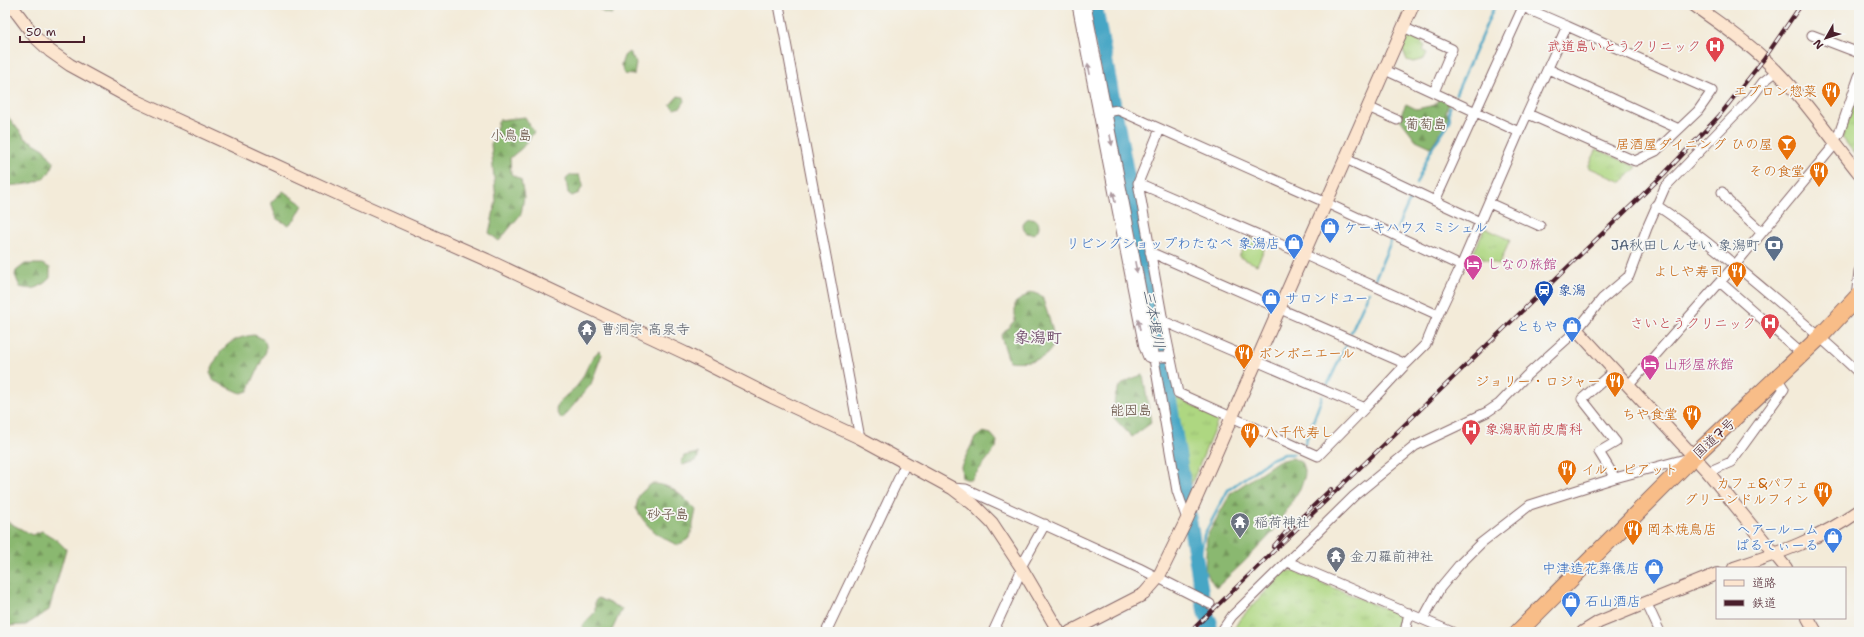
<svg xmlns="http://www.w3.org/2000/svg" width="1864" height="637" viewBox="0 0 1864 637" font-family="'Shantell Sans','Klee One',sans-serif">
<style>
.grass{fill:url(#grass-tufts);stroke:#7c7b56}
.forest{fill:url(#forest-firs);stroke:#6a6c4d}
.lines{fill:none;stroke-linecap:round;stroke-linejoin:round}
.stream{stroke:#46a6c5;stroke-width:2.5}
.river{stroke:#46a6c5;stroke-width:15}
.street-casing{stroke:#856668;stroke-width:11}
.secondary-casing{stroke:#856668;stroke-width:14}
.highway-casing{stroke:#856668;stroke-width:18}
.street{stroke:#fff;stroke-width:9}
.secondary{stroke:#fce5cf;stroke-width:12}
.highway{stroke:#f8bd88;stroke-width:16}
.rail-casing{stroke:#4a1f2b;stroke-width:4}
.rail{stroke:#f6f6f2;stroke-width:2.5;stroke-dasharray:8;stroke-linecap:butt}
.oneway{fill:#ae9aa0}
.labels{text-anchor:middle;stroke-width:3.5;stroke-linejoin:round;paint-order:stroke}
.health-label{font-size:14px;fill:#be3a42;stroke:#f6f6f2;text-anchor:end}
.food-label{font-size:14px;fill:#c56008;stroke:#f6f6f2;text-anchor:end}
.park-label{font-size:14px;fill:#634d40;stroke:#f6f6f2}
.shop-label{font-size:14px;fill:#366cbe;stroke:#f6f6f2;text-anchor:end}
.service-label{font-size:14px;fill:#4e5e75;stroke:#f6f6f2;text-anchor:end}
.hotel-label{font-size:14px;fill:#b23c85;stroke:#f6f6f2;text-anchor:start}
.transit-label{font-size:14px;fill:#164399;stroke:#f6f6f2;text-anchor:start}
.worship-label{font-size:14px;fill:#5b616d;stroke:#f6f6f2;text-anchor:start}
.street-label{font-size:14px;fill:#4a1f2b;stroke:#f6f6f2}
.water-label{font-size:15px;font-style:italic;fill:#485569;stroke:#f6f6f2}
.quarter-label{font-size:16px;font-weight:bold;fill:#74506f;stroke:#f6f6f2}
</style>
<defs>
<pattern id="grass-tufts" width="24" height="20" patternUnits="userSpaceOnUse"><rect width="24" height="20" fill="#aed781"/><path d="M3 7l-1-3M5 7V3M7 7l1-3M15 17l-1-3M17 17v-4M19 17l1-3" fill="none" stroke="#97b870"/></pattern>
<pattern id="forest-firs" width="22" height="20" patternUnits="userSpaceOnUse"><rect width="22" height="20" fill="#8ab86f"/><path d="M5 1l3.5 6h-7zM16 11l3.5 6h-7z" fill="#73955b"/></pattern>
</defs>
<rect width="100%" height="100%" fill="#f6f6f2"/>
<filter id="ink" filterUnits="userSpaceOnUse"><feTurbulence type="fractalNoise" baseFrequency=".025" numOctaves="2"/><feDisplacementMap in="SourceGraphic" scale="8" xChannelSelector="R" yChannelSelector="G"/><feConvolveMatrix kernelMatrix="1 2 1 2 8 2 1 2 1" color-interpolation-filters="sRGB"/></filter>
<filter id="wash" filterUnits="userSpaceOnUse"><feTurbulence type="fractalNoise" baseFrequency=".012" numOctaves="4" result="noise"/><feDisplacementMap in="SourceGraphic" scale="16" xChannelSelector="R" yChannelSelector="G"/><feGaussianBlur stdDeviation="0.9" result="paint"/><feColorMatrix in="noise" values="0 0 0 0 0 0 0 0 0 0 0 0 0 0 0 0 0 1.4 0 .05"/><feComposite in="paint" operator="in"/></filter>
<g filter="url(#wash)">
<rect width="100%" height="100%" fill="#f3ebd9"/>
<path class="grass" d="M 1410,33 L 1422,39 L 1421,42 L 1425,46 L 1423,50 L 1427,53 L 1424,59 L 1413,62 L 1407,60 L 1402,48 Z
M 1857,101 L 1859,102 L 1859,160 L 1842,137 L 1853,106 Z
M 1597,149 L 1637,167 L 1622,182 L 1588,167 Z
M 1485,228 L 1510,240 L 1499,265 L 1473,254 Z
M 1248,237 L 1266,245 L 1257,265 L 1239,257 Z
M 1175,397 L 1219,418 L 1191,485 Z
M 1285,571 L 1293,571 L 1400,615 L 1402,623 L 1400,632 L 1232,632 L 1240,619 Z"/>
<path class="forest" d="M 595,5 L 616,5 L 613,14 L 604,13 Z
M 629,52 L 636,63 L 634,75 L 624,74 L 621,65 L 624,56 Z
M 678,96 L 684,97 L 685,101 L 681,107 L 674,109 L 670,105 Z
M 1439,98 L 1449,103 L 1446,111 L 1449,118 L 1431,147 L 1416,140 L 1399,118 L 1406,104 L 1416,109 L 1435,105 Z
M 5,113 L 25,138 L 44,149 L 54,163 C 46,186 26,184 5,186 Z
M 525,117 L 534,132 L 522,148 L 510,158 L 511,174 L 521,180 L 524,197 L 521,214 L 499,241 L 489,233 L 496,201 L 491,144 L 499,120 Z
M 571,175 L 579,175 L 583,185 L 579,193 L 572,196 L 568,193 L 566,179 Z
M 283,191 L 303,205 L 296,218 L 289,225 L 277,219 L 271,202 Z
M1023 226a8 8 0 1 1 16 0a8 8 0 1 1-16 0Z
M 25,264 L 42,264 L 50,268 L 50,278 C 40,288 33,291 20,287 L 15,275 L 16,271 Z
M 1031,292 L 1042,296 C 1045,308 1051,321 1053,333 C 1057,361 1029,363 1009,361 L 1001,336 L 1015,320 L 1015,303 Z
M 254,335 C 263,338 267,341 266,351 L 248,391 L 241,393 L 214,381 L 210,373 C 219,350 228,338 254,335 Z
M 599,351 L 602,354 L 591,384 L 562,419 L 558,415 L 556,410 C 559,399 569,394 577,386 C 586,375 588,359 599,351 Z
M 1143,375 L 1151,423 L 1132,437 L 1114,418 C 1113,391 1117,382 1143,375 Z
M 983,432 L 991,434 L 997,441 L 996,448 L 971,480 L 962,478 L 961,466 L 975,438 Z
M 698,453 L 698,458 L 695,461 L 683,465 L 681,463 L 684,456 Z
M 1293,458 L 1302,463 L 1305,475 L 1301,487 L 1272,533 L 1244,562 L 1216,588 L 1205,571 L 1207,536 L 1231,493 L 1278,461 Z
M 651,484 C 671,483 682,496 696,510 L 690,538 L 678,545 C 658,537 646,527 636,508 L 639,495 Z
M 5,522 L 8,522 L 32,535 L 42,531 L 57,540 L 66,549 L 49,610 L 26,625 L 5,626 Z
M 598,598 L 622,609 L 611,632 L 588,632 L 582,626 L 595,612 L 595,601 Z"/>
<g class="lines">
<path class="stream" d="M 1456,94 L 1495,5
M 1416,184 L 1432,148 L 1450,121 L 1449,111 L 1450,107
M 1397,228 L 1411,197
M 1375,279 L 1391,241
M 1351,332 L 1369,292
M 1328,384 L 1346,345
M 1305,443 L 1322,397
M 1198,570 L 1204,535 L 1228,490 L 1271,459 L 1284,454 L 1294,454"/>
<path class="river" d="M 1095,5 L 1170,403 L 1205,613 L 1210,622 L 1207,632"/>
</g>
</g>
<g filter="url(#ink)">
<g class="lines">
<g class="street-casing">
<path id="street" d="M 779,5 L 860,438
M 1077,5 L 1144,347 L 1148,357 L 1153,358 L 1170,356
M 1086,5 L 1150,336 L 1177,491 L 1187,519
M 1403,27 L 1452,49 L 1434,92
M 1812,35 L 1859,53
M 1548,69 L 1679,129
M 1385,70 L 1519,132 C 1535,97 1551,62 1567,26 L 1712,91 L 1698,111 L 1656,151 L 1635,161 L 1528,114
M 1368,107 L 1397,120
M 1106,112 L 1118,110 L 1318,199 L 1461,266 L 1519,132
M 1160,129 L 1138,183 L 1303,254 L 1438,315 L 1461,266
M 1834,139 L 1839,134 L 1859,76
M 1346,159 L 1435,201 L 1523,7 L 1567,26
M 1138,183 L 1163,321 L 1365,408 L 1406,364
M 1722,192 L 1728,201 L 1762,232
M 1435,201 L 1480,222
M 1489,203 L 1540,226
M 1656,205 C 1695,231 1729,260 1765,290 C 1797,317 1829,344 1859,373
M 1150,252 L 1406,364 L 1426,344 L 1438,315
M 1720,282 L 1802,354
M 1856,298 L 1859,271
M 1851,304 L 1859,312
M 1163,321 L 1178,393 L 1318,456 L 1365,408
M 1614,371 L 1582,399 L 1616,442 L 1599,452 L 1615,478
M 1628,386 L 1735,265 L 1836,143
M 1708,472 L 1731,462 L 1784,389 L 1777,378
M 952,488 L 966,489 L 1139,568 L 1210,604
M 1288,562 L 1452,632
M 1021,567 L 1045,524
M 1646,602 L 1660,632
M 1423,619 L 1440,588 L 1460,564 L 1481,543 L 1530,505 L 1615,478 L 1689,458
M 826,632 L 906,463
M 993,632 L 1022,569
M 1221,632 L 1232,616 L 1354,496 L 1415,446 L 1487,412 L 1499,404 L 1526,376 L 1577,330 L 1602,299 L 1629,276 L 1647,228 L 1665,187 L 1752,97 L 1763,82 L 1777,71
M 1405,632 L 1409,613"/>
</g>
<g class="secondary-casing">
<path id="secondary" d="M 11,5 L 35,37 L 50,51 L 70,65 L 136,101 L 349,199 L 487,260 L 685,353 L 772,397 L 860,438 L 952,488 L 973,504 L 992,523 L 1021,567 L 1059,632
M 1694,5 C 1717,22 1742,38 1763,58 C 1799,91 1828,134 1859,173
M 1577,330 L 1708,472 L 1786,568
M 1734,568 C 1777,554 1822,538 1859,511
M 1808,618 L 1816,632
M 1070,632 L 1144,594 L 1158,578 L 1187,519 L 1413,5
M 1583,632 L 1599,622 L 1717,574"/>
</g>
<g class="highway-casing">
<path id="highway" d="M 1518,632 L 1694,456 L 1820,337 L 1859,295"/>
</g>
<use href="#street" class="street"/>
<use href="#secondary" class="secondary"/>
<use href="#highway" class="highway"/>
<g class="rail-casing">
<path id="rail" d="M 1273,547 L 1285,533 L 1331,489
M 1190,632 L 1664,174 L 1719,116 L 1764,59 L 1801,5"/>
</g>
<use href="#rail" class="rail"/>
</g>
<defs><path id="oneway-solid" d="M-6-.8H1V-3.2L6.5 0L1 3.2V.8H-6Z"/></defs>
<g class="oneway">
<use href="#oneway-solid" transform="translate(1089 69) rotate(-101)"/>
<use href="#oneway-solid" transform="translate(1111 140) rotate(79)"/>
<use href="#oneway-solid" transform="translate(1114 197) rotate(-101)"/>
<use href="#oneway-solid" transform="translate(1136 267) rotate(79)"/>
<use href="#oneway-solid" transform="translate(1139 325) rotate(-101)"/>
</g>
</g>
<defs>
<g id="hospital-pin" transform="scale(1)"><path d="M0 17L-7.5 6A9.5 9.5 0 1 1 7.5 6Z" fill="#e0444e" stroke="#f6f6f2"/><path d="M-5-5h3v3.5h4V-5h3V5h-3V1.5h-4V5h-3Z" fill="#fff"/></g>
<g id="restaurant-pin" transform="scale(1)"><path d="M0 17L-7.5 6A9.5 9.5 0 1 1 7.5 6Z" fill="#e8710a" stroke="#f6f6f2"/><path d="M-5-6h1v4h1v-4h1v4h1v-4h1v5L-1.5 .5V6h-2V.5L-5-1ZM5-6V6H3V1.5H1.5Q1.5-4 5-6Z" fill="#fff"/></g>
<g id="bar-pin" transform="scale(1)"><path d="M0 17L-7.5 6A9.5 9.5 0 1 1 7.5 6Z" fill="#e8710a" stroke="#f6f6f2"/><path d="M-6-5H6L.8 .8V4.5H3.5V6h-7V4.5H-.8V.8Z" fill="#fff"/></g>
<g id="shop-pin" transform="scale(1)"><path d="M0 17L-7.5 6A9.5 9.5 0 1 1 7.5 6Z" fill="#3f7fe0" stroke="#f6f6f2"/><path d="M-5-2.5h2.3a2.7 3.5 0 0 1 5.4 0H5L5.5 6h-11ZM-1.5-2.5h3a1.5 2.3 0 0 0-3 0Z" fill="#fff"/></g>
<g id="bank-pin" transform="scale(1)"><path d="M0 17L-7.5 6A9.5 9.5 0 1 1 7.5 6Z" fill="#5c6f8a" stroke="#f6f6f2"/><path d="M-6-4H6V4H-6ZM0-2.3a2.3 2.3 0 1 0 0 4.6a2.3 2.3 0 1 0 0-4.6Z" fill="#fff"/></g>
<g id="hotel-pin" transform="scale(1)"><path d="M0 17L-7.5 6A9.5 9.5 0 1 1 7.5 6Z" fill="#d1479c" stroke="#f6f6f2"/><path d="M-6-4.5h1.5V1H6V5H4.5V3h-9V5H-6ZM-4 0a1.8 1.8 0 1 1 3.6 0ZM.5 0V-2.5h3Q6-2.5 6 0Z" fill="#fff"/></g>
<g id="station-pin" transform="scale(1)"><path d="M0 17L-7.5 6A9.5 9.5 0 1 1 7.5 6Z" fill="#1a4fb4" stroke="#f6f6f2"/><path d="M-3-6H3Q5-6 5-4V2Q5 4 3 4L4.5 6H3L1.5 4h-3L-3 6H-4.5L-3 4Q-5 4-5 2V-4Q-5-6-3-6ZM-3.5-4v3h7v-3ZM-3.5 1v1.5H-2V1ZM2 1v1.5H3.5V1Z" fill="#fff"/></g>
<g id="temple-pin" transform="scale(1)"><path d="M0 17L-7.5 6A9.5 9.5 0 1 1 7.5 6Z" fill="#6b7280" stroke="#f6f6f2"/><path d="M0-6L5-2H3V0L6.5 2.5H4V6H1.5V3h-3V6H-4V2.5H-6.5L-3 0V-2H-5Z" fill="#fff"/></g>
</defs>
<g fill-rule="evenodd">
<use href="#hospital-pin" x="1715" y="46"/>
<use href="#restaurant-pin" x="1831" y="91"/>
<use href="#bar-pin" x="1787" y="144"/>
<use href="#restaurant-pin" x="1819" y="171"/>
<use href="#shop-pin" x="1330" y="227"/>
<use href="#shop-pin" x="1294" y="243"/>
<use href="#bank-pin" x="1774" y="245"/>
<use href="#hotel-pin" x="1473" y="264"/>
<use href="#restaurant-pin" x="1737" y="271"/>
<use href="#station-pin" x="1544" y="290"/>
<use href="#shop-pin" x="1271" y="298"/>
<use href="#hospital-pin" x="1770" y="323"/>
<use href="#shop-pin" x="1572" y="326"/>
<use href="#temple-pin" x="587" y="329"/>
<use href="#restaurant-pin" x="1244" y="353"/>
<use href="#hotel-pin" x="1650" y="364"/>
<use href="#restaurant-pin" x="1615" y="381"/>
<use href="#restaurant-pin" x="1692" y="414"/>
<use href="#hospital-pin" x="1471" y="429"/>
<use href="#restaurant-pin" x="1250" y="432"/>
<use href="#restaurant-pin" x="1567" y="469"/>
<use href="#restaurant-pin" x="1823" y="491"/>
<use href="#temple-pin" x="1240" y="522"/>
<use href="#restaurant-pin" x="1633" y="529"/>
<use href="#shop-pin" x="1833" y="537"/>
<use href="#temple-pin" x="1336" y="556"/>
<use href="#shop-pin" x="1654" y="568"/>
<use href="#shop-pin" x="1571" y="601"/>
</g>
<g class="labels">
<g class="health-label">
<text x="1701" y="51">武道島いとうクリニック</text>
<text x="1756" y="328">さいとうクリニック</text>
<text x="1485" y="434" text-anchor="start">象潟駅前皮膚科</text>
</g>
<g class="food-label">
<text x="1817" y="96">エプロン惣菜</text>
<text x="1773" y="149">居酒屋ダイニング ひの屋</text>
<text x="1805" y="176">その食堂</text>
<text x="1723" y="276">よしや寿司</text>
<text x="1258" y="358" text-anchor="start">ボンボニエール</text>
<text x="1601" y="386">ジョリー・ロジャー</text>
<text x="1678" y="419">ちや食堂</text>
<text x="1264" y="437" text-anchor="start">八千代寿し</text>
<text x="1581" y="474" text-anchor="start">イル・ピアット</text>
<text x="1809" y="488">カフェ&amp;パフェ<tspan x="1809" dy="16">グリーンドルフィン</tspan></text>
<text x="1647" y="534" text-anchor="start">岡本焼鳥店</text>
</g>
<g class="park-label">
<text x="1426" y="129">葡萄島</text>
<text x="511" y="140">小鳥島</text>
<text x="1131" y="415">能因島</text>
<text x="668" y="519">砂子島</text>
</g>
<g class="shop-label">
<text x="1344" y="232" text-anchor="start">ケーキハウス ミシェル</text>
<text x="1280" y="248">リビングショップわたなべ 象潟店</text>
<text x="1285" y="303" text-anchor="start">サロンドユー</text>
<text x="1558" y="331">ともや</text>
<text x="1819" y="534">ヘアールーム<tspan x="1819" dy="16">ぱるてぃーる</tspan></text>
<text x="1640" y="573">中津造花葬儀店</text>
<text x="1585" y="606" text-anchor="start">石山酒店</text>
</g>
<g class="service-label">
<text x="1760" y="250">JA秋田しんせい 象潟町</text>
</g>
<g class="hotel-label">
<text x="1487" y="269">しなの旅館</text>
<text x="1664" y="369">山形屋旅館</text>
</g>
<g class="transit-label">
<text x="1558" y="295">象潟</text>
</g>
<g class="worship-label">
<text x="601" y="334">曹洞宗 高泉寺</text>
<text x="1254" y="527">稲荷神社</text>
<text x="1350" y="561">金刀羅前神社</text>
</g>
<g class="street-label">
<text transform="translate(1714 438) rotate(-43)" y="5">国道7号</text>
</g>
<g class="water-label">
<text transform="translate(1154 319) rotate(79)" y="5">三本堰川</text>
</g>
<g class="quarter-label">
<text x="1038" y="343">象潟町</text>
</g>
</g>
<rect width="1864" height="637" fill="none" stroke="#f6f6f2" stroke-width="20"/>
<rect x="1716" y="567" width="130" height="52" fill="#f6f6f2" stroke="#b1a0a2"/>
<rect x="1724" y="580" width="20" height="6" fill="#fce5cf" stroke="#b1a0a2"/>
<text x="1752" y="587" font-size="12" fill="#4a1f2b">道路</text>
<rect x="1724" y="600" width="20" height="6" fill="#4a1f2b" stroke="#b1a0a2"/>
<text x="1752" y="607" font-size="12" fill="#4a1f2b">鉄道</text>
<g transform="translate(1826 38) rotate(231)" stroke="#f6f6f2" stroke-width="3" paint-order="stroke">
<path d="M0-3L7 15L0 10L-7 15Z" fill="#4a1f2b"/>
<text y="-6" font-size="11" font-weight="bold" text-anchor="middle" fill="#4a1f2b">N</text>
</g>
<path d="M20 36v6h64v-6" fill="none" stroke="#4a1f2b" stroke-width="2"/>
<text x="26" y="36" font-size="12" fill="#4a1f2b" stroke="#f6f6f2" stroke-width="3" paint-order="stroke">50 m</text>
</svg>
